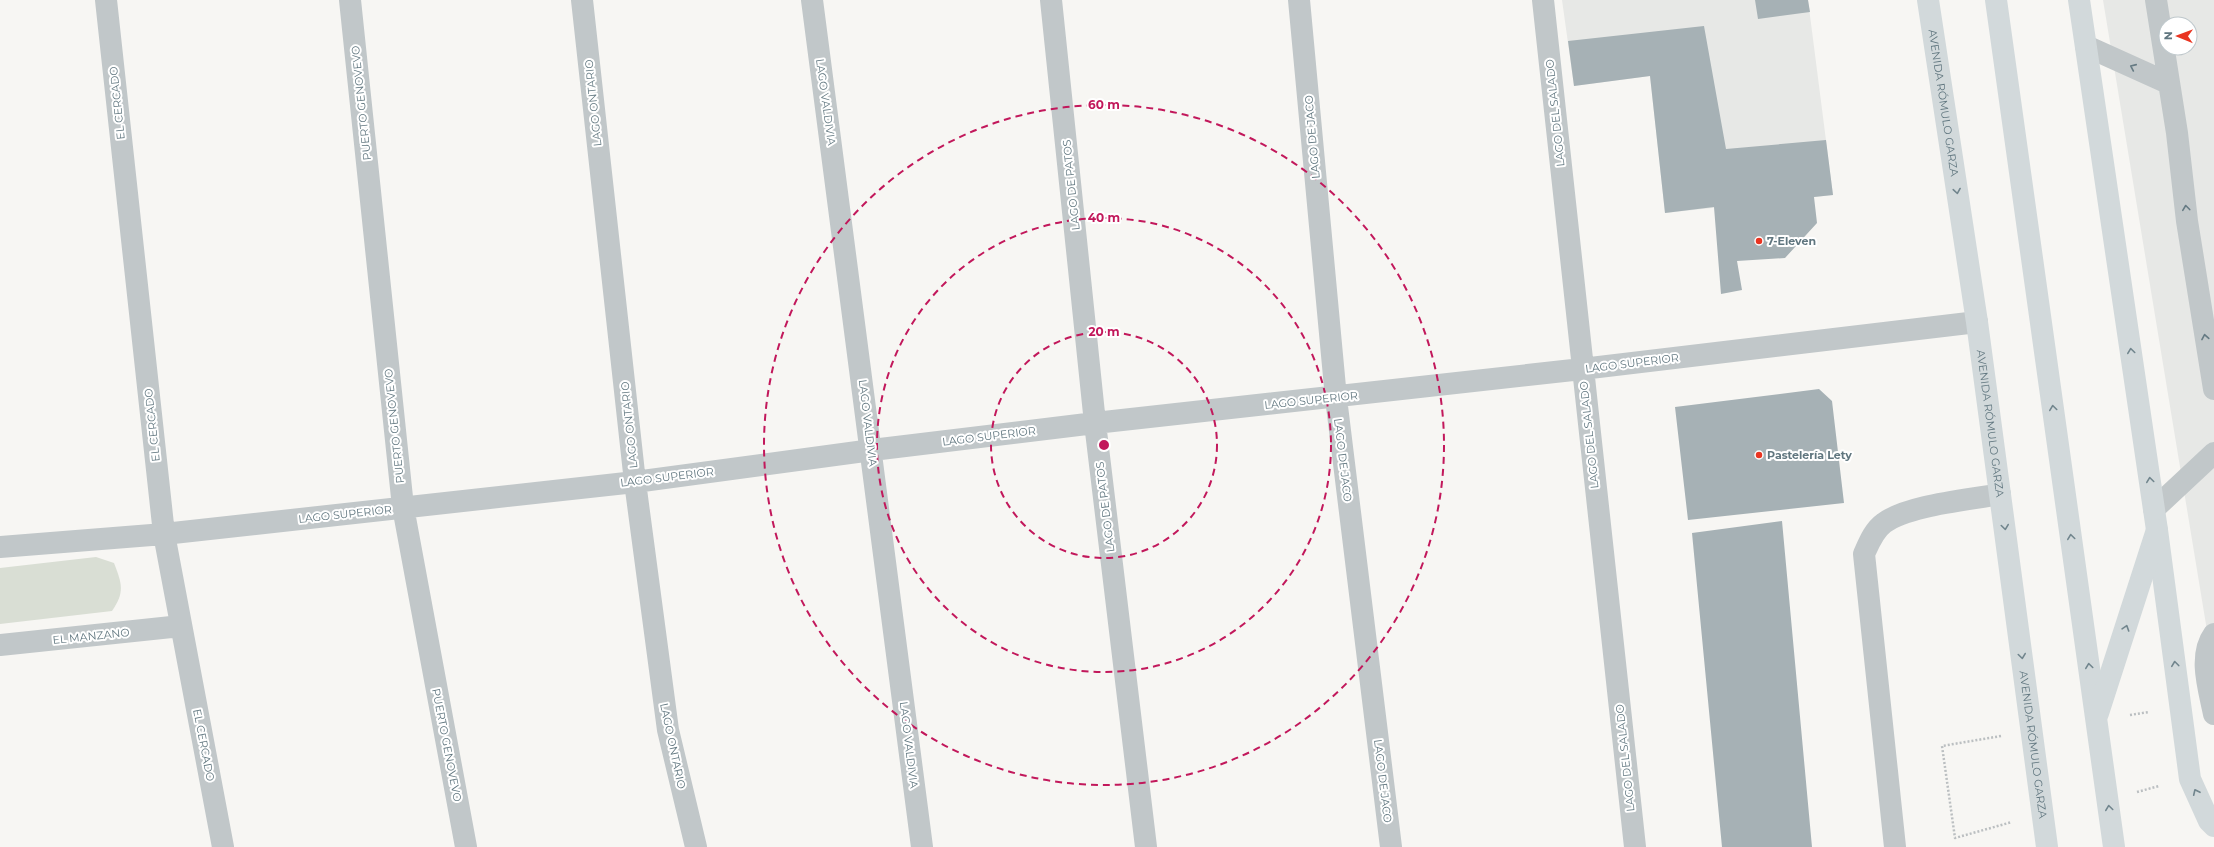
<svg xmlns="http://www.w3.org/2000/svg" width="2214" height="847" viewBox="0 0 2214 847" font-family="Montserrat,sans-serif">
<style>
.built{fill:#e7e8e6;fill-rule:evenodd}
.green{fill:#d9ded4}
.building{fill:#a6b1b5}
.lines{fill:none;stroke-linecap:round;stroke-linejoin:round}
.path{stroke:#bbbfc1;stroke-width:2.5;stroke-dasharray:2 2;stroke-linecap:butt}
.lane{stroke:#c1c7c9;stroke-width:22}
.street{stroke:#c1c7c9;stroke-width:22}
.secondary{stroke:#d2d9db;stroke-width:22}
.primary{stroke:#d2d9db;stroke-width:22}
.oneway{stroke:#657a83}
.oneway2{stroke:#71858d}
.ring{fill:none;stroke:#c2185b;stroke-width:2;stroke-dasharray:7 5}
.poi-dot{fill:#e93421;stroke:#fff;stroke-width:1.5}
.labels{text-anchor:middle;stroke-width:4;stroke-linejoin:round;paint-order:stroke}
.street-label{font-size:11px;fill:#60767f;stroke:#fff}
.poi-label{font-size:11px;font-weight:bold;fill:#60767f;stroke:#fff;text-anchor:start}
.centre{fill:#c2185b;stroke:#fff;stroke-width:2}
.ring-label{font-size:12px;text-anchor:middle;font-weight:bold;fill:#c2185b;stroke:#fff;stroke-width:4;stroke-linejoin:round;paint-order:stroke}
</style>
<rect width="100%" height="100%" fill="#f7f6f3"/>
<path class="built" d="M 1562,0 L 1808,0 L 1833,195 L 1665,213 L 1650,76 L 1574,86 Z
M 2103,0 L 2214,0 L 2214,673 ZM 2166,24 L 2190,24 L 2190,48 L 2166,48 Z"/>
<path class="green" d="M 96,557 L 114,563 C 122,584 125,592 112,611 L 0,624 L 0,568 Z"/>
<path class="building" d="M 1755,0 L 1808,0 L 1810,12 L 1758,19 Z
M 1704,26 L 1726,149 L 1826,140 L 1833,195 L 1814,197 L 1817,223 L 1785,258 L 1737,261 L 1742,290 L 1721,294 L 1714,207 L 1665,213 L 1650,76 L 1574,86 L 1568,41 Z
M 1819,389 L 1832,401 L 1844,503 L 1688,520 L 1675,407 Z
M 1782,521 L 1812,847 L 1722,847 L 1692,533 Z"/>
<g class="lines">
<path class="path" d="M 2130,715 L 2149,712
M 2001,736 L 1942,746 L 1955,838 L 2012,822
M 2137,792 L 2159,786"/>
<path class="lane" d="M 2156,0 L 2177,133 L 2187,221 L 2214,389
M 2086,46 L 2168,83
M 2154,509 L 2214,453
M 2214,634 C 2198,656 2209,689 2214,714
M 1895,847 L 1864,554 C 1869,543 1874,530 1884,523 C 1908,505 1969,500 2000,494"/>
<path class="street" d="M 106,0 L 164,534 L 223,847
M 350,0 L 403,507 L 466,847
M 582,0 L 635,482 L 668,730 L 696,847
M 812,0 L 922,847
M 1051,0 L 1095,423 L 1146,847
M 1299,0 L 1336,398 L 1391,847
M 1543,0 L 1635,847
M 0,547 L 164,534 L 635,482 L 872,450 L 1095,423 L 1582,369 L 1977,322
M 0,645 L 181,626"/>
<path class="secondary" d="M 2079,0 L 2157,530 L 2190,779 L 2209,821 L 2214,826"/>
<g class="primary">
<path id="s1" d="M 1928,0 L 1977,322 L 2047,847"/>
<path d="M 1996,0 L 2114,847"/>
<path d="M 2098,713 L 2157,530"/>
</g>
</g>
<defs><path id="oneway-chevron" d="M-2-3.5L2.5 0L-2 3.5" fill="none" stroke-width="1.6" stroke-linecap="round" stroke-linejoin="round"/></defs>
<g class="oneway">
<use href="#oneway-chevron" transform="translate(2133 67) rotate(-156)"/>
<use href="#oneway-chevron" transform="translate(2186 208) rotate(-97)"/>
<use href="#oneway-chevron" transform="translate(2205 337) rotate(-100)"/>
</g>
<g class="oneway2">
<use href="#oneway-chevron" transform="translate(1957 191) rotate(81)"/>
<use href="#oneway-chevron" transform="translate(2131 351) rotate(-98)"/>
<use href="#oneway-chevron" transform="translate(2053 408) rotate(-98)"/>
<use href="#oneway-chevron" transform="translate(2150 480) rotate(-98)"/>
<use href="#oneway-chevron" transform="translate(2005 527) rotate(82)"/>
<use href="#oneway-chevron" transform="translate(2071 537) rotate(-98)"/>
<use href="#oneway-chevron" transform="translate(2126 628) rotate(-72)"/>
<use href="#oneway-chevron" transform="translate(2022 656) rotate(82)"/>
<use href="#oneway-chevron" transform="translate(2175 664) rotate(-97)"/>
<use href="#oneway-chevron" transform="translate(2089 666) rotate(-98)"/>
<use href="#oneway-chevron" transform="translate(2196 792) rotate(-115)"/>
<use href="#oneway-chevron" transform="translate(2109 808) rotate(-98)"/>
</g>
<g class="ring">
<circle cx="1104" cy="445" r="113"/>
<circle cx="1104" cy="445" r="227"/>
<circle cx="1104" cy="445" r="340"/>
</g>
<g class="poi-dot">
<circle cx="1759" cy="241" r="4"/>
<circle cx="1759" cy="455" r="4"/>
</g>
<g class="labels">
<g class="street-label">
<text transform="translate(826 102) rotate(82)" y="4">LAGO VALDIVIA</text>
<text transform="translate(117 103) rotate(-96)" y="4">EL CERCADO</text>
<text transform="translate(361 103) rotate(-96)" y="4">PUERTO GENOVEVO</text>
<text transform="translate(593 103) rotate(-96)" y="4">LAGO ONTARIO</text>
<text dy="4" stroke="none"><textPath href="#s1" startOffset="104">AVENIDA RÓMULO GARZA</textPath></text>
<text transform="translate(1555 113) rotate(-96)" y="4">LAGO DEL SALADO</text>
<text transform="translate(1312 137) rotate(-95)" y="4">LAGO DE JACO</text>
<text transform="translate(1071 185) rotate(-96)" y="4">LAGO DE PATOS</text>
<text transform="translate(1632 363) rotate(-7)" y="4">LAGO SUPERIOR</text>
<text transform="translate(1311 400) rotate(-6)" y="4">LAGO SUPERIOR</text>
<text transform="translate(868 423) rotate(83)" y="4">LAGO VALDIVIA</text>
<text dy="4" stroke="none"><textPath href="#s1" startOffset="428">AVENIDA RÓMULO GARZA</textPath></text>
<text transform="translate(152 425) rotate(-96)" y="4">EL CERCADO</text>
<text transform="translate(629 425) rotate(-96)" y="4">LAGO ONTARIO</text>
<text transform="translate(394 426) rotate(-96)" y="4">PUERTO GENOVEVO</text>
<text transform="translate(1589 435) rotate(-96)" y="4">LAGO DEL SALADO</text>
<text transform="translate(989 436) rotate(-7)" y="4">LAGO SUPERIOR</text>
<text transform="translate(1343 460) rotate(83)" y="4">LAGO DE JACO</text>
<text transform="translate(667 477) rotate(-7)" y="4">LAGO SUPERIOR</text>
<text transform="translate(1105 507) rotate(-97)" y="4">LAGO DE PATOS</text>
<text transform="translate(345 514) rotate(-6)" y="4">LAGO SUPERIOR</text>
<text transform="translate(91 636) rotate(-6)" y="4">EL MANZANO</text>
<text dy="4" stroke="none"><textPath href="#s1" startOffset="752">AVENIDA RÓMULO GARZA</textPath></text>
<text transform="translate(204 745) rotate(79)" y="4">EL CERCADO</text>
<text transform="translate(447 745) rotate(79)" y="4">PUERTO GENOVEVO</text>
<text transform="translate(909 745) rotate(83)" y="4">LAGO VALDIVIA</text>
<text transform="translate(673 746) rotate(78)" y="4">LAGO ONTARIO</text>
<text transform="translate(1625 758) rotate(-96)" y="4">LAGO DEL SALADO</text>
<text transform="translate(1383 781) rotate(83)" y="4">LAGO DE JACO</text>
</g>
<g class="poi-label">
<text x="1767" y="245">7-Eleven</text>
<text x="1767" y="459">Pastelería Lety</text>
</g>
</g>
<circle cx="1104" cy="445" r="6" class="centre"/>
<g class="ring-label">
<text x="1104" y="109">60 m</text>
<text x="1104" y="222">40 m</text>
<text x="1104" y="336">20 m</text>
</g>
<g transform="translate(2178 36) rotate(271)"><circle r="19" fill="#ffffff" stroke="#bfc8cc"/>
<path d="M0-3L7 15L0 10L-7 15Z" fill="#e93421"/>
<text y="-6" font-size="11" font-weight="bold" text-anchor="middle" fill="#60767f">N</text>
</g>
</svg>
